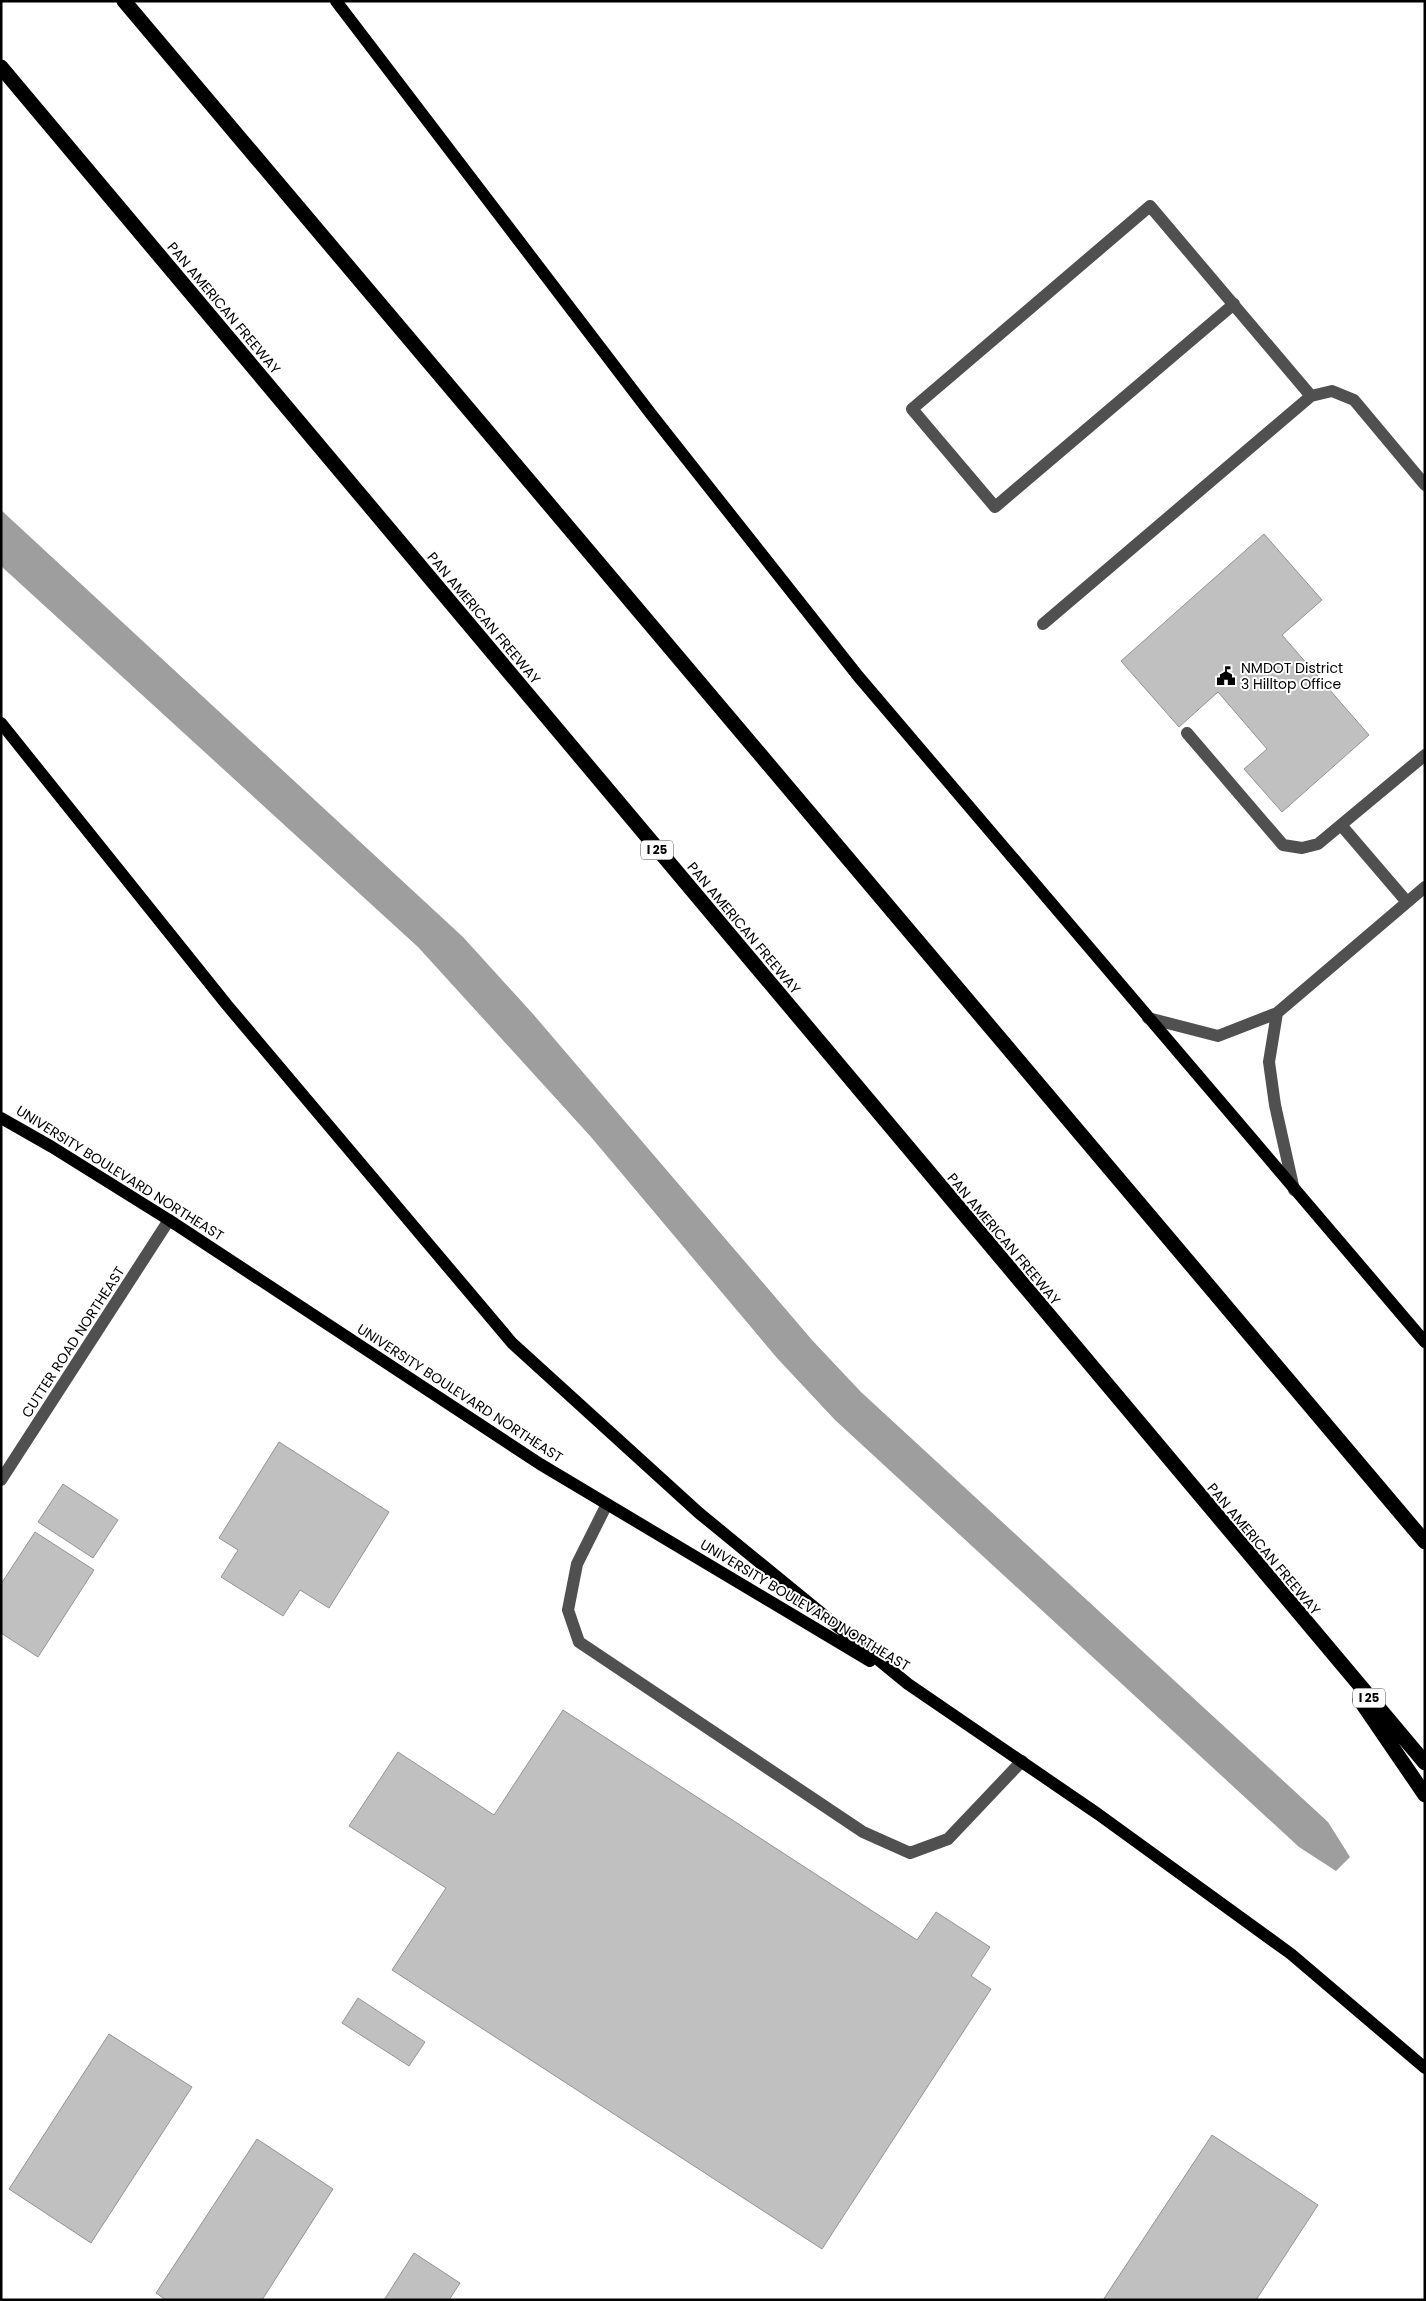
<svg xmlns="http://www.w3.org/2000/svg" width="1426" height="2301" viewBox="0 0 1426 2301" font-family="Poppins,sans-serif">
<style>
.water{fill:#9e9e9e}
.building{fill:#c0c0c0;stroke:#949494}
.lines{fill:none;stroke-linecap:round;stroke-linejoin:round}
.minor{stroke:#505050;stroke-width:12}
.major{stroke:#000;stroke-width:12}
.highway{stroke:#000;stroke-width:15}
.labels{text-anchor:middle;stroke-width:4;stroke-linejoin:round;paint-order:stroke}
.shield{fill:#fff;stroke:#4c4c4c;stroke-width:1}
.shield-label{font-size:12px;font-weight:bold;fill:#000}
.street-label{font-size:14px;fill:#000;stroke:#fff}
.poi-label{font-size:14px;fill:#000;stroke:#fff;text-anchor:start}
</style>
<rect width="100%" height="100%" fill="#fff"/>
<path class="water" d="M 1,510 L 463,937 L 533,1014 L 812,1340 L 861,1392 L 1328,1822 L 1350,1857 L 1336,1871 L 1299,1847 L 835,1420 L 777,1358 L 591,1137 L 418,947 L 1,566 Z"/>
<path class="building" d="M 1264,534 L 1322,600 L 1282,635 L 1369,735 L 1282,812 L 1244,769 L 1267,749 L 1218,692 L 1179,727 L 1121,661 Z
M 279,1442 L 389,1512 L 329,1608 L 300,1590 L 283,1616 L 221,1577 L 238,1550 L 219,1538 Z
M 63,1484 L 118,1520 L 93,1558 L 38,1522 Z
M 35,1532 L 94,1570 L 38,1657 L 1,1633 L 1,1584 Z
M 563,1710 L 917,1940 L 936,1912 L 990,1947 L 971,1976 L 991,1989 L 822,2249 L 392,1970 L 446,1888 L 349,1826 L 398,1752 L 494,1815 Z
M 358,1998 L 425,2042 L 409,2066 L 342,2023 Z
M 109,2034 L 192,2087 L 91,2243 L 9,2189 Z
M 1212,2135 L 1318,2205 L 1256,2300 L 1103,2300 Z
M 257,2139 L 333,2189 L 262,2300 L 166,2300 L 156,2293 Z
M 414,2253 L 460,2283 L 449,2300 L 384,2300 Z"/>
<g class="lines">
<path class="minor" d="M 1234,304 L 995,507 L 912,409 L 1150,206 L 1311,396
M 1043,624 L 1311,396 L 1332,391 L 1354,400 L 1425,485
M 1187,733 L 1283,845 L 1302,848 L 1318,844 L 1425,755
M 1341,825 L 1407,902
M 1277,1013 L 1269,1062 L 1275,1105 L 1294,1190
M 1148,1018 L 1218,1036 L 1277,1013 L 1425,887
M 1,1480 L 169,1220
M 607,1504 L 577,1564 L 568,1610 L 579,1642 L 863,1832 L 910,1853 L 948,1839 L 1022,1761"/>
<path class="major" d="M 336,1 L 651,414 L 858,676 L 1425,1342
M 1,723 L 227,1005 L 512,1343 L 699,1513 L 908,1684 L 1098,1814 L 1291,1954 L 1425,2068
M 1,1118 L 52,1147 L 169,1220 L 540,1464 L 870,1661"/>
<path class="highway" d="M 124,1 L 1425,1542
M 1,67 L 1425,1763
M 1360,1700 L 1425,1795"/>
</g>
<defs>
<g id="civic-bare" transform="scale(1.5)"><path d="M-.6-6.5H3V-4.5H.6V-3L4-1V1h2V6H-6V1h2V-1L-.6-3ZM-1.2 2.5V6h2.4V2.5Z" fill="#000" stroke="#fff" stroke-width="2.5" paint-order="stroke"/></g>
</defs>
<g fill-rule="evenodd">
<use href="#civic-bare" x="1226" y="676"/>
</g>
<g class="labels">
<g class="shield">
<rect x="641" y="840.5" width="32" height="19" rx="4"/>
<rect x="1353" y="1688.5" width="32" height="19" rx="4"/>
</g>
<g class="shield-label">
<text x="657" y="854">I 25</text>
<text x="1369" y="1702">I 25</text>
</g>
<g class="street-label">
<text transform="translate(224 308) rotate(50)" y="5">PAN AMERICAN FREEWAY</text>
<text transform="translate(484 618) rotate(50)" y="5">PAN AMERICAN FREEWAY</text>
<text transform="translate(744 928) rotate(50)" y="5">PAN AMERICAN FREEWAY</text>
<text transform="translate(120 1173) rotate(32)" y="5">UNIVERSITY BOULEVARD NORTHEAST</text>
<text transform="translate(1004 1239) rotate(50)" y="5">PAN AMERICAN FREEWAY</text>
<text transform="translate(73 1342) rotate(-57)" y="5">CUTTER ROAD NORTHEAST</text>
<text transform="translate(460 1393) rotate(33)" y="5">UNIVERSITY BOULEVARD NORTHEAST</text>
<text transform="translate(1264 1549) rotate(50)" y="5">PAN AMERICAN FREEWAY</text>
<text transform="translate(805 1605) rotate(31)" y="5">UNIVERSITY BOULEVARD NORTHEAST</text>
</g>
<g class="poi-label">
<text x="1241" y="673">NMDOT District<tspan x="1241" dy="16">3 Hilltop Office</tspan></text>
</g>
</g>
<rect width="1426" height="2301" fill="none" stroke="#000000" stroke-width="5"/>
</svg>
